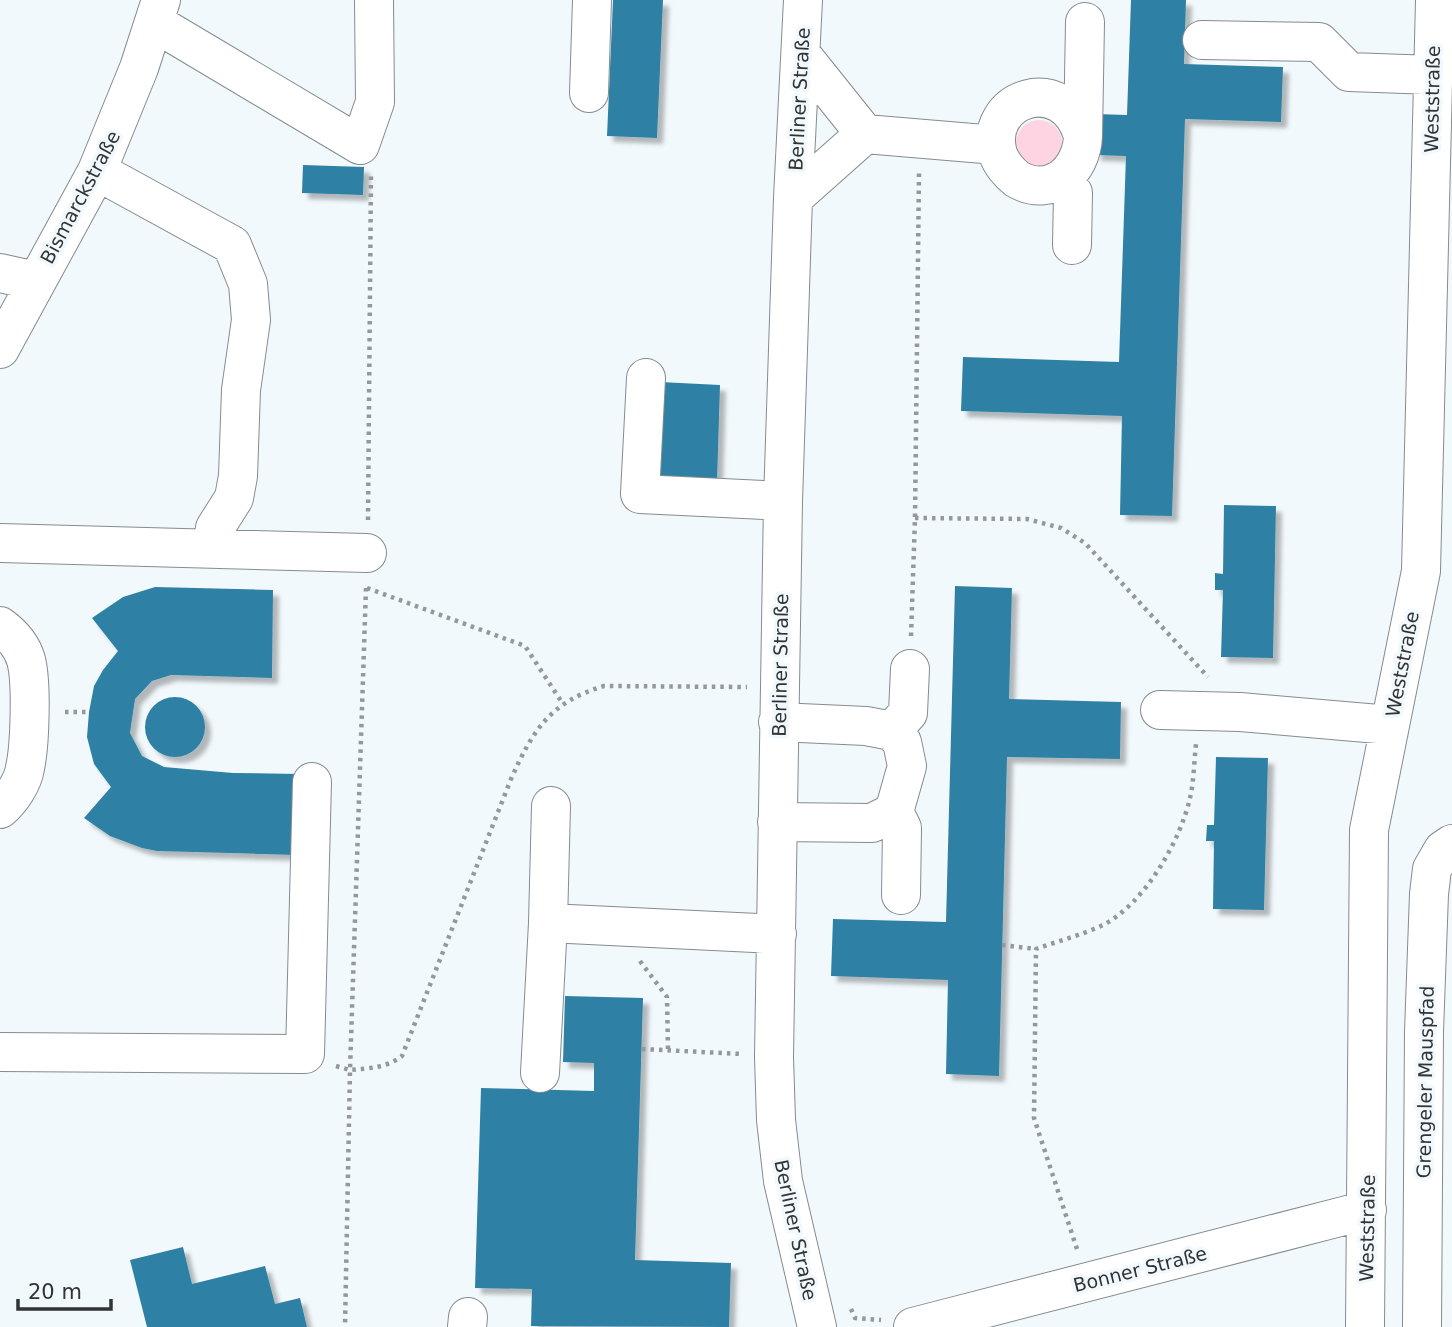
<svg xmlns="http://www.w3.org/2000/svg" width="1452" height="1327" viewBox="0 0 1452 1327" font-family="'DejaVu Sans',sans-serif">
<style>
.green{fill:#fed4e2}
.building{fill:#2e81a4;filter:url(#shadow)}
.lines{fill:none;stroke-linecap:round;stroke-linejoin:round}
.minor-casing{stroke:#858b8e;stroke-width:40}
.path{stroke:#94989a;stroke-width:4.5;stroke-dasharray:3.5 5;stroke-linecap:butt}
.minor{stroke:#fff;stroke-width:38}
.labels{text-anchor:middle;stroke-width:7;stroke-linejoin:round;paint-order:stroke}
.street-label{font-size:19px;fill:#313334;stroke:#f2f9fc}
</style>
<defs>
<filter id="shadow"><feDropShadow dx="6" dy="6" stdDeviation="2" flood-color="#0004"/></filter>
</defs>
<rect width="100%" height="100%" fill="#f2f9fc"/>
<path class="green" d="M1016 143a23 23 0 1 1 46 0a23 23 0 1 1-46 0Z"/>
<path class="building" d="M 613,0 L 663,0 L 657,138 L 607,136 Z
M 1131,0 L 1186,0 L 1184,64 L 1283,67 L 1281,122 L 1185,119 L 1172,516 L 1120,515 L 1122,416 L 961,411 L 963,357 L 1119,362 L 1126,156 L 1095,155 L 1096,114 L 1127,115 Z
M 303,165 L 364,167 L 363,195 L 302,193 Z
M 660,382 L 720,385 L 717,482 L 655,480 Z
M 1224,505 L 1276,506 L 1273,658 L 1221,657 L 1223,590 L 1215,590 L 1215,573 L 1223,574 Z
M 955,586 L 1012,588 L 1009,699 L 1121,702 L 1120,759 L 1007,757 L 999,1076 L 946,1074 L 948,980 L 831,976 L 833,919 L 946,922 Z
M 155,587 L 273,590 L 272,678 L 171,675 L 152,681 L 135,699 L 130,733 L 142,756 L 164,767 L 233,773 L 299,774 L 298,855 L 157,851 L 142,848 L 110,836 L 84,818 L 111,787 L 94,764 L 87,737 L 89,712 L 94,686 L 103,670 L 118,651 L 92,618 L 123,597 Z
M145 727a30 30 0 1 1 60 0a30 30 0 1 1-60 0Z
M 1216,757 L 1268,758 L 1264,910 L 1213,909 L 1214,841 L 1206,841 L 1207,825 L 1214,825 Z
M 565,996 L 643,998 L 635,1260 L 731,1263 L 729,1327 L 531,1326 L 532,1289 L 475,1288 L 481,1088 L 594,1091 L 594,1063 L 563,1062 Z
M 183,1247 L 192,1284 L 265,1266 L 275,1304 L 300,1298 L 307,1327 L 147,1327 L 130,1260 Z"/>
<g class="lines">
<g class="minor-casing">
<path id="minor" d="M 803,0 L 793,198 L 783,501 L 774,1057 L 776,1120 L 783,1181 L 817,1327
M 155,23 L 360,145 L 375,102 L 374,0
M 1202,40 L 1319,42 L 1349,72 L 1433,75
M 801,54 L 865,134
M 589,93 L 592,0
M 1083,136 C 1064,70 982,98 998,154 C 1001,163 1009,173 1017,179 C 1052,199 1082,170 1083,136 L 1085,22
M 97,171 L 232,245 L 248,284 L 251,320 L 241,390 L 238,476 L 234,498 L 215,528 L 212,547
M 1057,181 L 1073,193 L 1072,245
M 793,198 L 865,134 L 996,145
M 0,273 L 36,281
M 0,349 L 97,171 L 139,68 L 161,0
M 646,378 L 640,494 L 783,501
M 0,543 L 367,553
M 0,626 C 11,634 22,646 26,660 C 32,682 30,745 25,768 C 23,782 11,800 0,809
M 1160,710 L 1240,712 L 1390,725
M 892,731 L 908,713 L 910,669
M 894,812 L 902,828 L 901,895
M 777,822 L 872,823 L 894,812 L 907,766 L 902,742 L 892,731 L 866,726 L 778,722
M 548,923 L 551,806
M 0,1052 L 305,1054 L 312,782
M 540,1073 L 548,923 L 777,934
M 467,1327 L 468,1317
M 913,1327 L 1367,1210
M 1365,1327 L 1369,830 L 1421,571 L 1435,0
M 1422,1327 L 1424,1032 L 1429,894 L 1432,869 L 1443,850 L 1452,844"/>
</g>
<path class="path" d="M 915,518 L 1027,519 L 1061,528 L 1085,543 L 1208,677
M 368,520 L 371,175
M 366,588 L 350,1070 C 370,1068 386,1068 402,1056 L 511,779 C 533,730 550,702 604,686 L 747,687
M 367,588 L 525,646 L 563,704
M 911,636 L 915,518 L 919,173
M 65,712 L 89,712
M 1002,945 L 1036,949
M 640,961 L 667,997 L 668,1049
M 642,1049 L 742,1054
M 336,1066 L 350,1070 L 345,1327
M 1077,1249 L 1034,1118 L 1036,949 C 1058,941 1082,935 1103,925 C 1144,904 1180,842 1190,798 C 1194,781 1194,762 1196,744
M 851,1309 L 855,1318 L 881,1320"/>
<use href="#minor" class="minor"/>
</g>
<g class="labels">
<g class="street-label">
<text transform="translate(799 99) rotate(-87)" y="7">Berliner Straße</text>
<text transform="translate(1432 99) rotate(-89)" y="7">Weststraße</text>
<text transform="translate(80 197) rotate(-62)" y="7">Bismarckstraße</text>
<text transform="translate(1402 664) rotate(-79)" y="7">Weststraße</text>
<text transform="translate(780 665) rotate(-89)" y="7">Berliner Straße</text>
<text transform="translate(1425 1082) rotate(-89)" y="7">Grengeler Mauspfad</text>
<text transform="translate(1367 1228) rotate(-89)" y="7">Weststraße</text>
<text transform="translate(796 1230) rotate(78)" y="7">Berliner Straße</text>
<text transform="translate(1140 1269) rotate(-14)" y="7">Bonner Straße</text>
</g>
</g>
<path d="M18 1299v10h93v-10" fill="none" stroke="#313334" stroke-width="3.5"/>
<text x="28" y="1299" font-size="21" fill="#313334" stroke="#f2f9fc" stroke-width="5" paint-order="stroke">20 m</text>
</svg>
